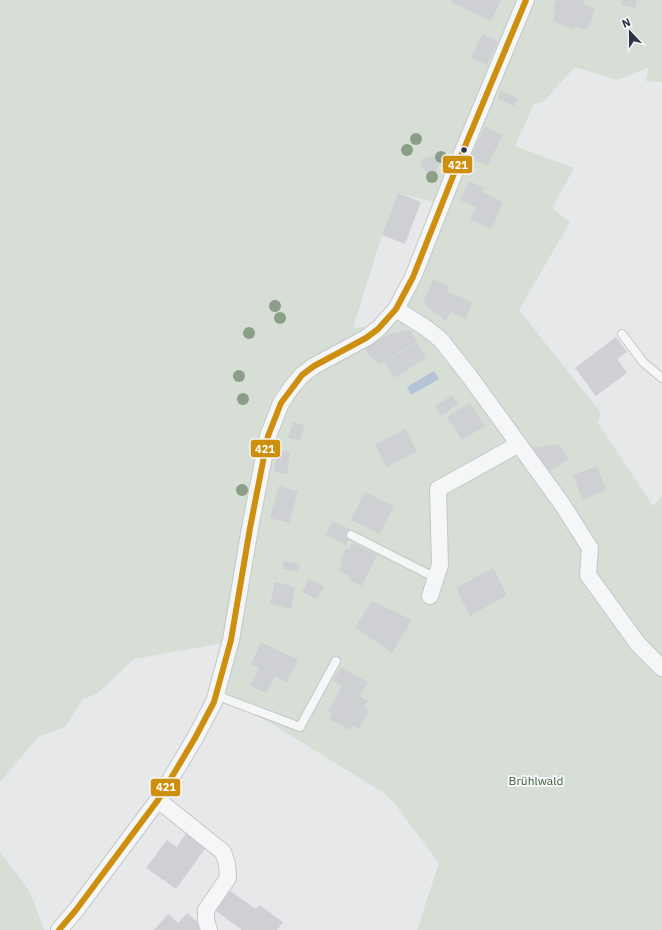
<svg xmlns="http://www.w3.org/2000/svg" width="662" height="930" viewBox="0 0 662 930" font-family="'IBM Plex Sans',sans-serif">
<style>
.green{fill:#d6ded6;fill-rule:evenodd}
.water{fill:#b4c4d5}
.building{fill:#ced0d3}
.lines{fill:none;stroke-linecap:round;stroke-linejoin:round}
.lane-casing{stroke:#c4c6c8;stroke-width:10}
.street-casing{stroke:#c4c6c8;stroke-width:18}
.lane{stroke:#f5f6f7;stroke-width:8}
.street{stroke:#f5f6f7;stroke-width:16}
.bus-1-casing{stroke:#f4f6f9;stroke-width:9}
.bus-1{stroke:#ce8f0e;stroke-width:6}
.tree{fill:#8a9e88}
.bus-dot{fill:#2b3445;stroke:#f4f6f9;stroke-width:1.5}
.labels{text-anchor:middle;stroke-width:4;stroke-linejoin:round;paint-order:stroke}
.park-label{font-size:12px;fill:#3f6138;stroke:#f4f6f9}
.line-badge{stroke:#f4f6f9;stroke-width:1.5}
.badge-label{font-size:11px;text-anchor:middle;font-weight:bold;fill:#fff}
</style>
<rect width="100%" height="100%" fill="#e6e8ea"/>
<path class="green" d="M 0,0 L 662,0 L 662,82 L 646,81 L 649,67 L 617,80 L 575,67 L 544,101 L 534,104 L 515,146 L 574,168 L 552,208 L 570,222 L 519,310 L 601,413 L 598,423 L 653,506 L 662,496 L 662,930 L 417,930 L 439,863 L 394,803 L 382,792 L 211,686 L 222,643 L 134,659 L 98,693 L 83,699 L 65,727 L 38,737 L 0,782 ZM 398,193 L 433,202 L 409,266 L 385,314 L 369,326 L 353,328 L 382,235 Z
M 0,852 L 30,892 L 44,930 L 0,930 Z"/>
<path class="water" d="M 434,371 L 439,379 L 411,395 L 407,387 Z"/>
<path class="building" d="M 452,0 L 501,0 L 491,21 L 451,2 Z
M 556,0 L 585,0 L 583,4 L 595,9 L 587,30 L 575,26 L 574,29 L 552,21 L 556,10 L 553,9 Z
M 622,0 L 637,0 L 635,8 L 621,5 Z
M 482,34 L 498,41 L 487,65 L 471,58 Z
M 501,91 L 518,98 L 514,106 L 498,99 Z
M 485,126 L 503,135 L 487,166 L 470,158 Z
M 432,156 L 440,162 L 435,174 L 426,172 L 420,164 L 422,159 Z
M 469,181 L 484,188 L 483,192 L 503,202 L 491,229 L 470,220 L 476,207 L 460,200 Z
M 398,193 L 421,202 L 405,244 L 382,235 Z
M 433,279 L 449,286 L 447,292 L 472,302 L 466,319 L 450,312 L 446,321 L 426,306 L 424,301 Z
M 410,330 L 417,342 L 380,364 L 368,355 L 365,349 L 389,334 Z
M 616,337 L 627,352 L 617,359 L 627,373 L 596,396 L 575,368 Z
M 417,343 L 426,358 L 394,378 L 385,362 Z
M 452,395 L 458,404 L 441,416 L 435,407 Z
M 470,403 L 485,426 L 462,440 L 447,417 Z
M 293,422 L 304,425 L 300,441 L 288,438 Z
M 406,429 L 417,452 L 386,467 L 375,444 Z
M 559,444 L 569,459 L 549,472 L 533,448 Z
M 278,450 L 290,452 L 287,474 L 274,472 Z
M 597,466 L 606,490 L 582,500 L 573,475 Z
M 279,486 L 298,491 L 289,523 L 270,518 Z
M 365,492 L 394,506 L 380,534 L 351,520 Z
M 333,521 L 353,531 L 346,545 L 326,535 Z
M 352,543 L 377,555 L 362,586 L 349,580 L 351,577 L 339,571 L 343,562 L 340,561 L 346,548 L 349,550 Z
M 284,561 L 300,564 L 298,572 L 282,569 Z
M 493,568 L 507,595 L 470,616 L 456,588 Z
M 309,579 L 324,586 L 317,599 L 302,592 Z
M 275,582 L 295,587 L 291,609 L 270,604 Z
M 372,601 L 412,620 L 392,653 L 355,627 Z
M 261,642 L 298,660 L 287,682 L 275,676 L 266,693 L 250,686 L 259,668 L 251,664 Z
M 341,667 L 368,682 L 360,696 L 368,701 L 364,707 L 369,710 L 359,729 L 353,725 L 350,730 L 329,719 L 332,713 L 328,711 L 342,686 L 333,680 Z
M 187,832 L 207,846 L 176,889 L 146,868 L 167,840 L 177,847 Z
M 230,891 L 256,909 L 259,905 L 283,922 L 277,930 L 242,930 L 216,911 Z
M 187,913 L 202,926 L 199,930 L 154,930 L 168,914 L 178,923 Z"/>
<g class="lines">
<g class="lane-casing">
<path id="lane" d="M 622,334 L 643,362 L 662,378
M 351,535 L 436,578
M 217,694 L 226,699 L 300,727 L 336,661"/>
</g>
<g class="street-casing">
<path id="street" d="M 396,309 L 426,328 L 441,340 L 470,377 L 562,504 L 590,548 L 588,575 L 638,644 L 662,668
M 430,596 L 440,565 L 438,489 L 519,444
M 158,800 L 223,852 L 227,864 L 228,878 L 206,910 L 206,921 L 209,930
M 59,930 L 76,910 L 158,800 L 195,738 L 214,702 L 231,640 L 250,528 L 268,436 L 281,403 L 291,388 L 302,375 L 314,366 L 366,338 L 378,329 L 396,309 L 413,277 L 463,151 L 526,0"/>
</g>
<use href="#lane" class="lane"/>
<use href="#street" class="street"/>
<g class="bus-1-casing">
<path id="bus-1" d="M 59,930 L 76,910 L 158,800 L 195,738 L 214,702 L 231,640 L 250,528 L 268,436 L 281,403 L 302,375 L 314,366 L 366,338 L 378,329 L 396,309 L 413,277 L 463,151 L 526,0"/>
</g>
<use href="#bus-1" class="bus-1"/>
</g>
<g class="tree">
<circle cx="416" cy="139" r="6"/>
<circle cx="407" cy="150" r="6"/>
<circle cx="441" cy="157" r="6"/>
<circle cx="432" cy="177" r="6"/>
<circle cx="275" cy="306" r="6"/>
<circle cx="280" cy="318" r="6"/>
<circle cx="249" cy="333" r="6"/>
<circle cx="239" cy="376" r="6"/>
<circle cx="243" cy="399" r="6"/>
<circle cx="242" cy="490" r="6"/>
</g>
<circle class="bus-dot" cx="464" cy="150" r="3.5"/>
<g class="labels">
<g class="park-label">
<text x="536" y="785">Brühlwald</text>
</g>
</g>
<g class="line-badge">
<rect x="442" y="155" width="31" height="19" rx="4" fill="#ce8f0e"/>
<rect x="250" y="439" width="31" height="19" rx="4" fill="#ce8f0e"/>
<rect x="150" y="778" width="31" height="19" rx="4" fill="#ce8f0e"/>
</g>
<g class="badge-label">
<text x="458" y="169">421</text>
<text x="265" y="453">421</text>
<text x="166" y="791">421</text>
</g>
<g transform="translate(630 32) rotate(338)" stroke="#f4f6f9" stroke-width="3" paint-order="stroke">
<path d="M0-3L7 15L0 10L-7 15Z" fill="#2b3445"/>
<text y="-6" font-size="11" font-weight="bold" text-anchor="middle" fill="#2b3445">N</text>
</g>
</svg>
